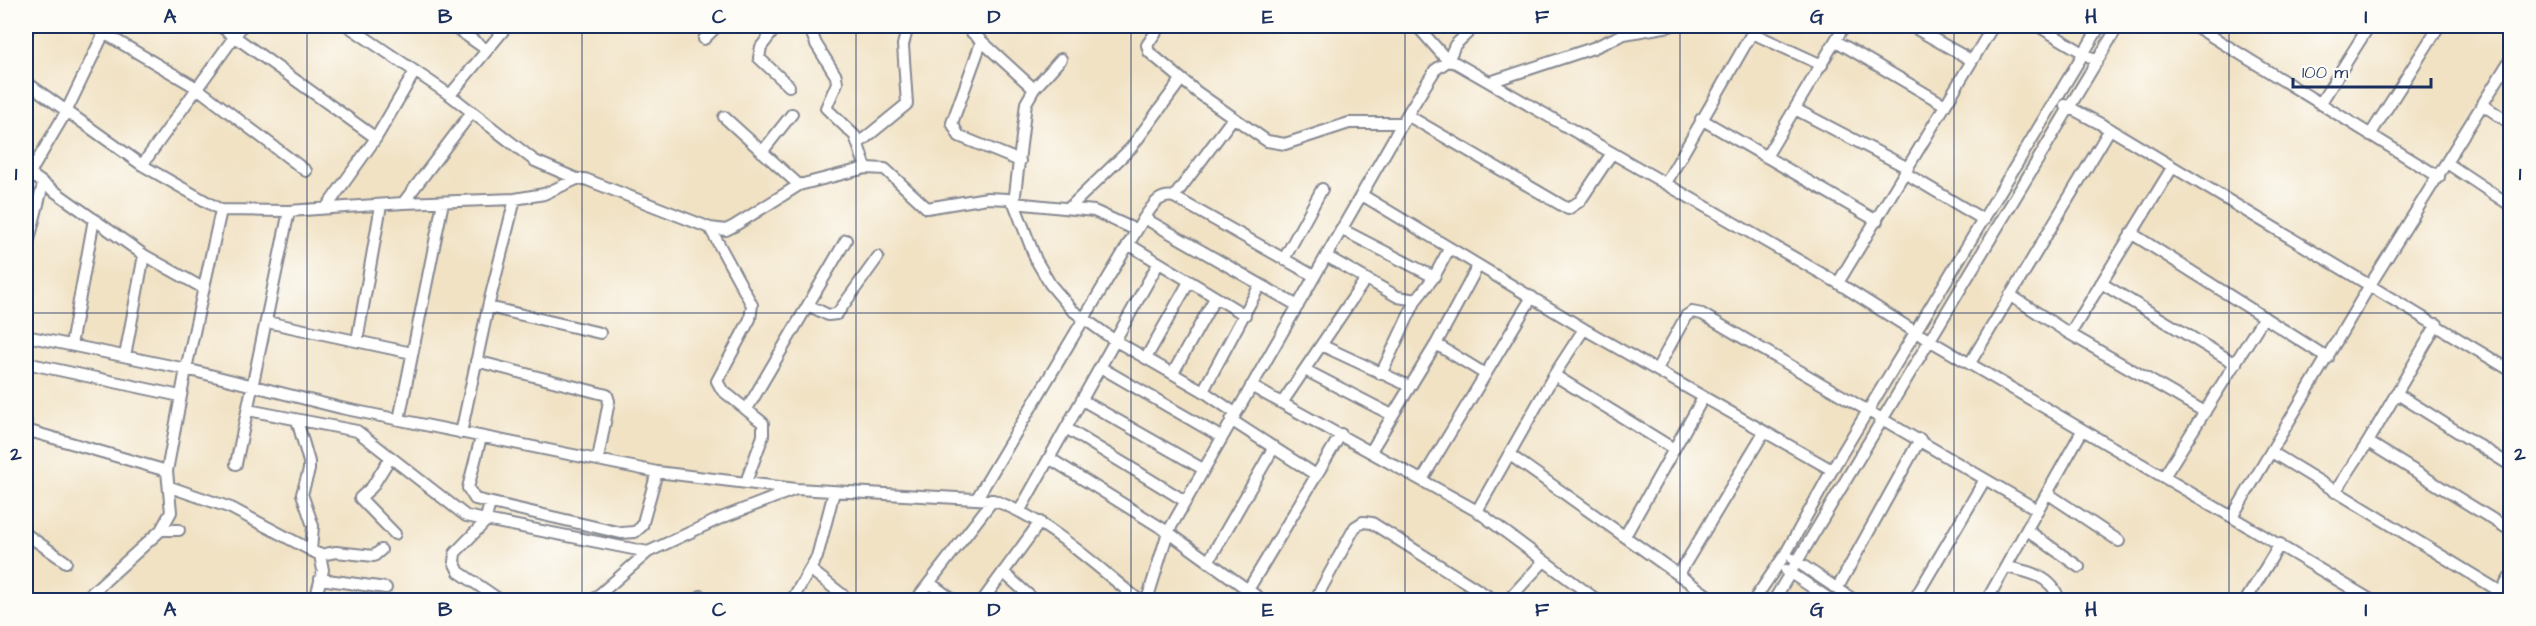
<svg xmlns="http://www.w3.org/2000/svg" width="2536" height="626" viewBox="0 0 2536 626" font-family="'Architects Daughter',sans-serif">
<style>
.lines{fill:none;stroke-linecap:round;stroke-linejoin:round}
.minor-casing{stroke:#868891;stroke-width:14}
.tertiary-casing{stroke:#868891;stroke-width:16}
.minor{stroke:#fff;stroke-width:10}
.tertiary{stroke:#fff;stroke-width:14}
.grid{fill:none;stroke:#1b2f5e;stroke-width:1.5;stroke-opacity:0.55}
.neatline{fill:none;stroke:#1b2f5e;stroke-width:2}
.grid-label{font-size:20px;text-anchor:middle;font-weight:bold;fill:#1b2f5e}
</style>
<rect width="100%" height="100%" fill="#fdfcf7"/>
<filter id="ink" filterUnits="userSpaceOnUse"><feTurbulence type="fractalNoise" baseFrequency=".0167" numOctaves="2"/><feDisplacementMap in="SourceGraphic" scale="12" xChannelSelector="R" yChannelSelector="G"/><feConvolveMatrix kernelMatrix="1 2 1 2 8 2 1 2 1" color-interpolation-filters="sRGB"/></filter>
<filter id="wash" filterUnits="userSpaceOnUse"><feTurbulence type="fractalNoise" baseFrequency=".008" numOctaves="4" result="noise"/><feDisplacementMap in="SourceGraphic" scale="24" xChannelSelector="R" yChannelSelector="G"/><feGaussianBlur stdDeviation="1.35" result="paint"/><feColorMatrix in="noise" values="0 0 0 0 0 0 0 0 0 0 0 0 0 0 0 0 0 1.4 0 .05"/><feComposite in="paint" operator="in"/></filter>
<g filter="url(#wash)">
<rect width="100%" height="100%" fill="#f1e2c4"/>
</g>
<g filter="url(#ink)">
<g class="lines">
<g class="minor-casing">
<path id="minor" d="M 92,26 L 197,88 L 306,171
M 220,26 L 376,138
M 348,26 L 450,95 L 535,161 L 577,179
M 453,26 L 487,50
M 777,26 L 761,47 L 759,58 L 789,86
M 809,26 L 816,44 L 836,76 L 837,83 L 826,108 L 855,136 L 866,168
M 965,26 L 1034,89
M 1160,26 L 1147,45 L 1149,52 L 1197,92 L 1267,141 L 1285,144 L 1349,123 L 1402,123
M 1417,26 L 1448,61 L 1455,45 L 1475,26
M 1911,26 L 1971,60
M 2038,26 L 2097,61
M 2195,26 L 2439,177
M 1752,33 L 1822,65
M 704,39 L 717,26
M 1836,41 L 1945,105
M 981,43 L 952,123 L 959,136 L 1020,161
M 1061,59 L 1034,89 L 1026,103 L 1014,203 L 1094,211 L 1136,230
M 26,82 L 142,165 L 221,210 L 289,211 L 403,203 L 515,199 L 544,194 L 577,179 L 585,179 L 710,228 L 726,230 L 734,226 L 799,185 L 866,168 L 885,169 L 927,208 L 987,198 L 1008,199 L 1014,203 L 1036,260 L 1050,284 L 1072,310 L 1114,340 L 1203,391 L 1235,413
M 1490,82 L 1593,48 L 1624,34 L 1670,26
M 450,95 L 507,26
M 2320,104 L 2369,26
M 2065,105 L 2110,129 L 2510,370
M 2483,105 L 2510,123
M 1795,109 L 1908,168
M 1407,115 L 1568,209 L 1580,201 L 1612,153
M 724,117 L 799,185
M 1701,119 L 1877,221
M 2370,135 L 2439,26
M 859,143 L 907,104 L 903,45 L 908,26
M 762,152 L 792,114
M 1766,157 L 1844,26
M 2447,163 L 2510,205
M 142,165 L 242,26
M 26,171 L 144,255 L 203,288
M 30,173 L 66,112 L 104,33
M 1905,173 L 1984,220
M 1666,183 L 1756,26
M 1362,195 L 1584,329 L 1832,470
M 1174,197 L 1233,118
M 403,203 L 472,112
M 1070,207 L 1131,148 L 1181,80
M 326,208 L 376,138 L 414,73
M 1144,218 L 1298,306
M 710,228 L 752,305 L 750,319 L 717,381 L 722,390 L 763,423 L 763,436 L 746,482
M 1341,229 L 1434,277
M 2131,233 L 2328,358
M 1128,244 L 1245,315
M 26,252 L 43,184
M 1326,256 L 1398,297 L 1416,300 L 1434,277 L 1449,249
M 1284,259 L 1322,189
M 1838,283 L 1993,26
M 2101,283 L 2236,364
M 2010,295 L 2070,334 L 2205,412
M 808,305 L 828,315 L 837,314 L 878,257
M 488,307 L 600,333
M 267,322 L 412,353
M 2070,334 L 2172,168
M 26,336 L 186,369 L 341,408 L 657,472 L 796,489 L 993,500 C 1049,520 1093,564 1139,600
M 357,341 L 381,205
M 1436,344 L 1485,374
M 71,345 L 94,219
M 1321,345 L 1409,386
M 125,356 L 144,255
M 1146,358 L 1189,282
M 476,361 L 607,395 L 609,401 L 598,459
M 26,363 L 180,396
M 1970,363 L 2110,129
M 1100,367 L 1221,437
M 1657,369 L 1686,316 L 1692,312 L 1702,314 L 2038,510
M 1305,370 L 1392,415
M 1173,373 L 1215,298
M 1381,374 L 1416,300
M 1554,375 L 1674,449
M 1251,386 L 1477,511 L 1597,600
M 1203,391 L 1260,285
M 2396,393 L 2510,465
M 1082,400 L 1203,469
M 1282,403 L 1365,280
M 747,409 L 846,240
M 248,410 L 357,431 L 466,516 L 648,552
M 297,420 L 309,462 L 309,470 L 302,494 L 313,526 L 311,551
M 399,420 L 443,202
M 1231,420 L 1316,475
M 26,422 L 26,455
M 1066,428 L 1185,501
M 26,430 L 167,471 L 186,369 L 221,210
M 461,433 L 488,307 L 515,199
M 481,437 L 468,488 L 475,499 L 621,533 L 635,532 L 642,526 L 657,472
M 2368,442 L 2510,530
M 1371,451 L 1436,344 L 1478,266
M 2273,453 L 2501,592
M 1510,455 L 1714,600
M 390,458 L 372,487 L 360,498 L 395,534
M 1049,458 L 1168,532 L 1262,600
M 236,464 L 289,211
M 2165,475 L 2264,317
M 1423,478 L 1532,297
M 170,487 L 231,508 L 320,555 L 323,570 L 315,600
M 2335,492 L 2368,442 L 2437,324
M 2047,493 L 2119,541
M 977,498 L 1144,218 C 1153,206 1158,194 1174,197 L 1314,276
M 490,503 L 485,522 L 455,553 L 454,562 L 459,572 L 500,600
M 1020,510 L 1158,264
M 1477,511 L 1554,375 L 1584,329
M 2232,517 L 2371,600
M 161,530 L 179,530
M 2027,530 L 2079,567
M 26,534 L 66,562
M 1625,536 L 1703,398
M 320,555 L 336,552 L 374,556 L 381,550
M 1793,559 L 1854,600
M 1208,562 L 1274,447
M 2006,567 C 2027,571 2053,576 2059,600
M 811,570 L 849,600
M 1786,570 L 1831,600
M 1003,572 L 1034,600
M 1679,574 L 1764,432
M 320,579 L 386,588
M 930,583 L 953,600
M 1837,589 L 1920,439
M 701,596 L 704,600
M 84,600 L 161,530 L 171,512 L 167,471
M 593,600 L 648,552 L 721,518 L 796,489
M 792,600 L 817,557 L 834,492
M 916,600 L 993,500
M 983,600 L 1040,522
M 1147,600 L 1168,532 L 1407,115 L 1435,70 L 1448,61 L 1456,63 L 1838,283 L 1917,333 L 2232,517 L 2370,285 L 2510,60
M 1242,600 L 1341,434
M 1315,600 L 1355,527 L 1363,522 L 1372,523 L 1494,600
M 1508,600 L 1544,561
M 1576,600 L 1583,591
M 1754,600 L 1786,553 L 1832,470 L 2100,26
M 1774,600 L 2118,26
M 1914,600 L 1984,481
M 1987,600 L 2082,431
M 2246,600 L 2280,544
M 2496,600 L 2510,577"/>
</g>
<g class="tertiary-casing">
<path id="tertiary" d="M 26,31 L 28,26"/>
</g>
<use href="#minor" class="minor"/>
<use href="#tertiary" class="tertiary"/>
</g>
</g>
<path class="grid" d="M 307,26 L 307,600M 582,26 L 582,600M 856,26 L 856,600M 1131,26 L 1131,600M 1405,26 L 1405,600M 1680,26 L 1680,600M 1954,26 L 1954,600M 2229,26 L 2229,600M 26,313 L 2510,313"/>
<rect width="2536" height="626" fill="none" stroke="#fdfcf7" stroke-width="66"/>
<path d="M2293 78v9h138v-9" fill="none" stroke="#1b2f5e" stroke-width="3"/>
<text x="2302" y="78" font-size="18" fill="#1b2f5e" stroke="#fdfcf7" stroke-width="4.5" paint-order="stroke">100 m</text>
<rect x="33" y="33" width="2470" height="560" class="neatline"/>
<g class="grid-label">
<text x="170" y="23">A</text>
<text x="445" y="23">B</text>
<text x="719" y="23">C</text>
<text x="994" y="23">D</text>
<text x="1268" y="23">E</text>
<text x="1542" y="23">F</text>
<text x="1817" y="23">G</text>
<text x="2091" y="23">H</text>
<text x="2366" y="23">I</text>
<text x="16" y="180">1</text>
<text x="2520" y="180">1</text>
<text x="16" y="460">2</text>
<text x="2520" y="460">2</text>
<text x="170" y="616">A</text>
<text x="445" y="616">B</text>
<text x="719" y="616">C</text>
<text x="994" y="616">D</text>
<text x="1268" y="616">E</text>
<text x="1542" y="616">F</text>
<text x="1817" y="616">G</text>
<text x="2091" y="616">H</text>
<text x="2366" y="616">I</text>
</g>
</svg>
